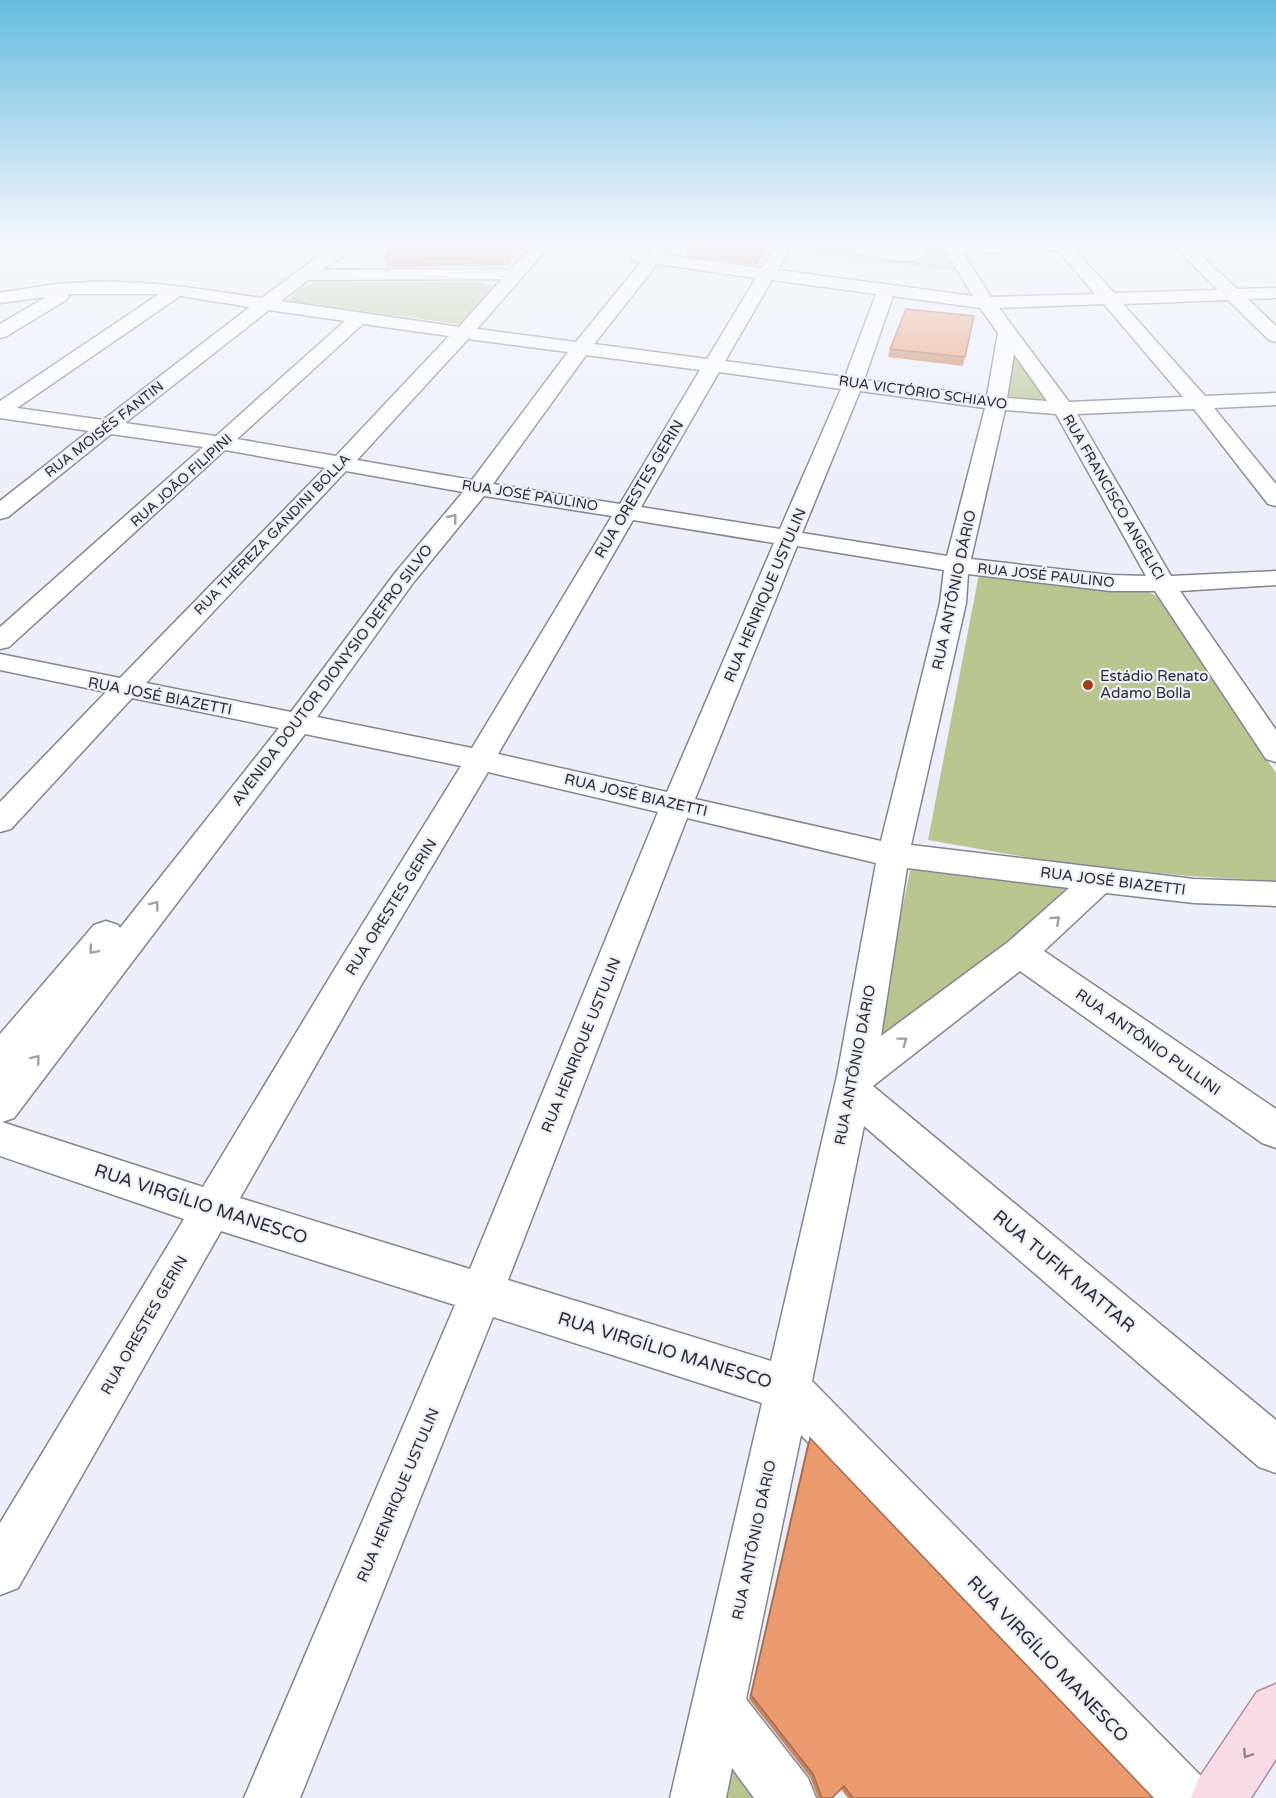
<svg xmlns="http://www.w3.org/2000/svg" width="1276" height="1798" viewBox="0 0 1276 1798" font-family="'Varela Round',sans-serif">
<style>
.green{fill:#b9c58f}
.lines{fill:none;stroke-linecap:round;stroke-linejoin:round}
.minor-casing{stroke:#838590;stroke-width:3}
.major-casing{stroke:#ae8e9b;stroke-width:3}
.minor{fill:#fff;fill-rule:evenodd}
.major{fill:#f9dbe5;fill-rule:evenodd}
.wall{fill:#ca8460}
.shaded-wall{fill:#a46c4e}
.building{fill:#eb9a70;stroke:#a46c4e;stroke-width:1.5}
.oneway{stroke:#a0a0a2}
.oneway2{stroke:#92848b}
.poi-dot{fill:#a43f14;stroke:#eceefa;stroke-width:2}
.labels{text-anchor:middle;stroke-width:4.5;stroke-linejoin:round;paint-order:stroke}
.far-street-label{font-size:14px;fill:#2b2c31;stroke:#eceefa}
.street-label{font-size:15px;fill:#2b2c31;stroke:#eceefa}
.poi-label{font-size:15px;fill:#2b2c31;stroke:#eceefa;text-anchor:start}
.near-street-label{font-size:18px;fill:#2b2c31;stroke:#eceefa}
</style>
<rect width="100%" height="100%" fill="#eceefa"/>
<path class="green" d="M 797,245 L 942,245 L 958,271 L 793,251 Z
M 317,282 L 478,282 L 490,285 L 493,289 L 466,320 L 458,324 L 289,301 L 301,287 Z
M 1011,340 L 1060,406 L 1003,402 Z
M 979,574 L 1110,591 L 1147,591 L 1159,597 L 1276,773 L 1276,881 L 1189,876 L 1066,864 L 928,840 Z
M 912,862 L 1076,887 L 873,1047 Z
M 734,1735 L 780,1798 L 722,1798 Z"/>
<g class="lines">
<g class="minor-casing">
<path id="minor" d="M 343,245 L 364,245 L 362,249 L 334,261 L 322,270 L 511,269 L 533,245 L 550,245 L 477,329 L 576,342 L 641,262 L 633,261 L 631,257 L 633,253 L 649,253 L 656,245 L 672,245 L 664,255 L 762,268 L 776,245 L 792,245 L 778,270 L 973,296 L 942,245 L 1086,245 L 1084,249 L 1075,250 L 1114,293 L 1218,290 L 1173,245 L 1190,245 L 1237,289 L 1276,288 L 1276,298 L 1248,299 L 1276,326 L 1276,342 L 1269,340 L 1228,300 L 1123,304 L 1205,396 L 1276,393 L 1276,405 L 1214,408 L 1276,484 L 1276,506 L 1268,504 L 1194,409 L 1077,414 L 1171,576 L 1276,571 L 1276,585 L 1180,591 L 1276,730 L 1276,762 L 1266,759 L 1155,591 L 1111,591 L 968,574 L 966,603 L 911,845 L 1194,879 L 1276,882 L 1276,906 L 1194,903 L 1106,893 L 1044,951 L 1276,1109 L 1276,1148 L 1262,1143 L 1020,971 L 873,1086 L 1276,1420 L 1276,1473 L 1259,1467 L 864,1126 L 812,1381 L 1203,1778 L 1211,1798 L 1145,1798 L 801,1435 L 746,1699 L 808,1778 L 816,1798 L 754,1798 L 732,1768 L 726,1798 L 670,1798 L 762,1403 L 493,1317 L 300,1798 L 244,1798 L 455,1305 L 221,1231 L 18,1588 L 0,1595 L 0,1523 L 184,1219 L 0,1156 L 0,1034 L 94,925 L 106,921 L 118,925 L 120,928 L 279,728 L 132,698 L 11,829 L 0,832 L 0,802 L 106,692 L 0,670 L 0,654 L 120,678 L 325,468 L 225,450 L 9,647 L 0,649 L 0,627 L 203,447 L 111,434 L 8,517 L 0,519 L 0,501 L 89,431 L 0,418 L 0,401 L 159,294 L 67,294 L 69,296 L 66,300 L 7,336 L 0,338 L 0,324 L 46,297 L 0,303 L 0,293 C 24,289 49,284 73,283 C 137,278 199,289 262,298 L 322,253 ZM 1058,250 L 1095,294 L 991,297 L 963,253 ZM 657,264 L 756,278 L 707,359 L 594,344 ZM 502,279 L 459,327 L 281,301 L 308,280 ZM 772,280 L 876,294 L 845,377 L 725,361 ZM 180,296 L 250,307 L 103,420 L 17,408 ZM 893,296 L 980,308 L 998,333 L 987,396 L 864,380 ZM 1104,304 L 1183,397 L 1069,402 L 999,308 ZM 269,310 L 345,321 L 216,436 L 125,423 ZM 363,324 L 449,336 L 336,456 L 237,439 ZM 468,339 L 568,352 L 472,480 L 357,460 ZM 1014,354 L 1047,401 L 1007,398 ZM 586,355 L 700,370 L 620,504 L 493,484 ZM 719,372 L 841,389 L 780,529 L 641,507 ZM 860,391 L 985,408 L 947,556 L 802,533 ZM 1005,410 L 1056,414 L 1146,576 L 1111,575 L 971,559 ZM 346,471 L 463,492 L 395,573 L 291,712 L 146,683 ZM 484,496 L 612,516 L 472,748 L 317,717 L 413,583 ZM 633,520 L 774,543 L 667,792 L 498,754 ZM 797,546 L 944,570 L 940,603 L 881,841 L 695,799 ZM 305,734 L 461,766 L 339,962 L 203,1187 L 2,1122 L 14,1118 ZM 488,772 L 658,812 L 470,1269 L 240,1198 L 363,982 ZM 687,818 L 876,863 L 837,1076 L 771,1361 L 508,1280 ZM 907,868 L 1069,888 L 1008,942 L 881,1036 Z
M 835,245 L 857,245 L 907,251 L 911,245 L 927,245 L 924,255 C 920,257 916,260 911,261 C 896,262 843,255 835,245 Z"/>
</g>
<g class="major-casing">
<path id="major" d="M 1276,1684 L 1276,1759 L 1251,1798 L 1191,1798 L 1199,1778 L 1257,1692 Z"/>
</g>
<use href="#minor" class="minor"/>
<use href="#major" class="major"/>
</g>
<path class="wall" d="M 391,245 L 525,245 L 525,249 L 510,251 L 511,265 L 387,267 L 385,260 Z
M 687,245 L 767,245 L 767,248 L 756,265 L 687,256 Z
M 974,316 L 963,366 L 888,357 L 890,349 Z
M 810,1438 L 1153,1798 L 1154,1798 L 848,1798 L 841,1789 L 832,1798 L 818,1798 L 810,1777 L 749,1699 L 807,1445 Z"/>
<path class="shaded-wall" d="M 509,245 L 525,245 L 525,249 L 509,251 Z
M 762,245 L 767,245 L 767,248 L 756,265 L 757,253 Z"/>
<path class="building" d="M 391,245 L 509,245 L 511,257 L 385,260 Z
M 690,245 L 762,245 L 757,253 Z
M 906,309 L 974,316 L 965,357 L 890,349 Z
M 810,1438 L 1153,1798 L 1154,1798 L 853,1798 L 844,1786 L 832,1798 L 822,1798 L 813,1774 L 751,1695 Z"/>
<defs><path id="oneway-chevron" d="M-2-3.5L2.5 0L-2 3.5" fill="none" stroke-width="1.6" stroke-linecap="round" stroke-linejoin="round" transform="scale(1.5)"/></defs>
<g class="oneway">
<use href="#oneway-chevron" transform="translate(453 518) rotate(-51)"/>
<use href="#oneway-chevron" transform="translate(155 905) rotate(-52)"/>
<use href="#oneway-chevron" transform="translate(1056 920) rotate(-42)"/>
<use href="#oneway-chevron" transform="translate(93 950) rotate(130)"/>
<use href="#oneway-chevron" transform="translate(903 1041) rotate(-37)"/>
<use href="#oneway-chevron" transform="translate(36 1059) rotate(-52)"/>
</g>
<use class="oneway2" href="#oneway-chevron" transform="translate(1247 1754) rotate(123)"/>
<linearGradient id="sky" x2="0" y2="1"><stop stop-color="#66bcdf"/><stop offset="0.49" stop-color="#f6f7fd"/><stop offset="1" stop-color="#f6f7fd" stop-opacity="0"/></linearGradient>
<rect width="1276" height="496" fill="url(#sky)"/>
<circle class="poi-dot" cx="1088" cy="685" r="6"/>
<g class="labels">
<g class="far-street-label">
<text transform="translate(923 392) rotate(8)" y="5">RUA VICTÓRIO SCHIAVO</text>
<text transform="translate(104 429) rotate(-38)" y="5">RUA MOISÉS FANTIN</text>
<text transform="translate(181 480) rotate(-42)" y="5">RUA JOÃO FILIPINI</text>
<text transform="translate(530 495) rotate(9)" y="5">RUA JOSÉ PAULINO</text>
<text transform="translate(1114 497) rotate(60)" y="5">RUA FRANCISCO ANGELICI</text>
<text transform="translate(272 534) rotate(-46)" y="5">RUA THEREZA GANDINI BOLLA</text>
<text transform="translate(1046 575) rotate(6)" y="5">RUA JOSÉ PAULINO</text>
</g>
<g class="street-label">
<text transform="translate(639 489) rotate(-59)" y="5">RUA ORESTES GERIN</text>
<text transform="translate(954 590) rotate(-78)" y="5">RUA ANTÔNIO DÁRIO</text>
<text transform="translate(765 595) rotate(-67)" y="5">RUA HENRIQUE USTULIN</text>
<text transform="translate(332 675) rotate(-53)" y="5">AVENIDA DOUTOR DIONYSIO DEFRO SILVO</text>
<text transform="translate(160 696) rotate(11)" y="5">RUA JOSÉ BIAZETTI</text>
<text transform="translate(636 795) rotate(13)" y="5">RUA JOSÉ BIAZETTI</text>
<text transform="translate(1113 881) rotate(7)" y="5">RUA JOSÉ BIAZETTI</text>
<text transform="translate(391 907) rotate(-58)" y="5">RUA ORESTES GERIN</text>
<text transform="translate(1148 1042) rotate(35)" y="5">RUA ANTÔNIO PULLINI</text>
<text transform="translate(581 1045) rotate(-68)" y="5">RUA HENRIQUE USTULIN</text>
<text transform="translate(855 1065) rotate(-79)" y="5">RUA ANTÔNIO DÁRIO</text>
<text transform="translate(144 1325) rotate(-60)" y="5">RUA ORESTES GERIN</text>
<text transform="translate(398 1495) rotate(-67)" y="5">RUA HENRIQUE USTULIN</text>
<text transform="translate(754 1540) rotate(-78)" y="5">RUA ANTÔNIO DÁRIO</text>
</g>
<g class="poi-label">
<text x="1100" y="681">Estádio Renato<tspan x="1100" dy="17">Adamo Bolla</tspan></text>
</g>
<g class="near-street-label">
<text transform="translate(201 1204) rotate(18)" y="6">RUA VIRGÍLIO MANESCO</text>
<text transform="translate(1064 1271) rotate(40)" y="6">RUA TUFIK MATTAR</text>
<text transform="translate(665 1350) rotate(17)" y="6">RUA VIRGÍLIO MANESCO</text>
<text transform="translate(1048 1659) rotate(46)" y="6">RUA VIRGÍLIO MANESCO</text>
</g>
</g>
</svg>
